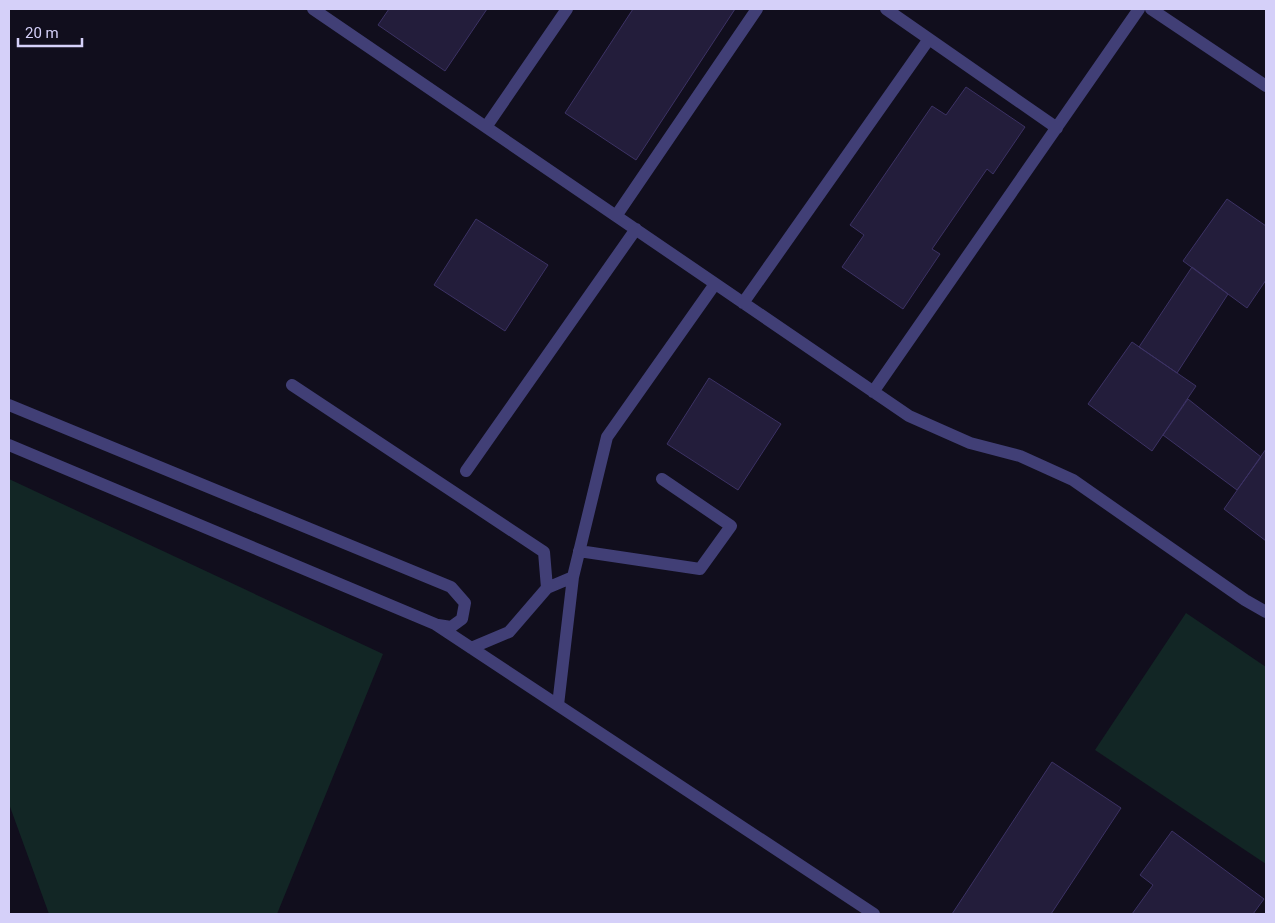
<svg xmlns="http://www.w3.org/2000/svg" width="1275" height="923" viewBox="0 0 1275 923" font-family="Roboto,sans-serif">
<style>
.green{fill:#122625}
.building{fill:#231d3b;stroke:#3c3264}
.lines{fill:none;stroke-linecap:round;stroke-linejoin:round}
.service{stroke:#413f76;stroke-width:12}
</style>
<rect width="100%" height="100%" fill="#110e1d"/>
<path class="green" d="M 9,479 L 383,654 L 277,914 L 49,914 L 9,804 Z
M 1186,613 L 1266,667 L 1266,864 L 1095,750 Z"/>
<path class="building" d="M 389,9 L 487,9 L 445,71 L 378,25 Z
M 633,9 L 735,9 L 636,160 L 565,113 Z
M 966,87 L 1025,127 L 993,174 L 987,169 L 932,249 L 940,254 L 903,309 L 842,267 L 864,235 L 850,225 L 932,106 L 946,115 Z
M 1227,199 L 1266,226 L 1266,280 L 1247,308 L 1183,261 Z
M 476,219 L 548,265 L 505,331 L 434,285 Z
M 1192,267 L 1228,294 L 1177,373 L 1139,347 Z
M 1132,342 L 1196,386 L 1152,451 L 1088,404 Z
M 709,378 L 781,424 L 738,490 L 667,444 Z
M 1188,399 L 1261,457 L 1237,490 L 1163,435 Z
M 1266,449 L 1266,541 L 1224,509 Z
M 1052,762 L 1121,808 L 1051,914 L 952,914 Z
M 1172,831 L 1264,899 L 1253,914 L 1132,914 L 1153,885 L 1140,875 Z"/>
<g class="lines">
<path class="service" d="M 313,9 L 909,416 L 970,443 L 1020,456 L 1073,480 L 1245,600 L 1266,612
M 886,9 L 1057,128
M 1151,9 L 1266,86
M 486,127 L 567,9
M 616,216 L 757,9
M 743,303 L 929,39
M 292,385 L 544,552 L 547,588 L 509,632 L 471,648
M 873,392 L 1139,9
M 9,405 L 451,587 L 465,603 L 462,619 L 451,627 L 438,625
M 9,445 L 435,624 L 874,914
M 466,471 L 636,229
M 579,551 L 700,569 L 731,526 L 662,479
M 547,588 L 573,577 L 607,437 L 715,284
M 558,705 L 573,577"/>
</g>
<rect width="1275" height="923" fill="none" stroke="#d5d0f9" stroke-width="20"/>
<path d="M18 38v8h64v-8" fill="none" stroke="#d5d0f9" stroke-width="2.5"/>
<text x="25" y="38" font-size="15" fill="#d5d0f9" stroke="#110e1d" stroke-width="4" paint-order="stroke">20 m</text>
</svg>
